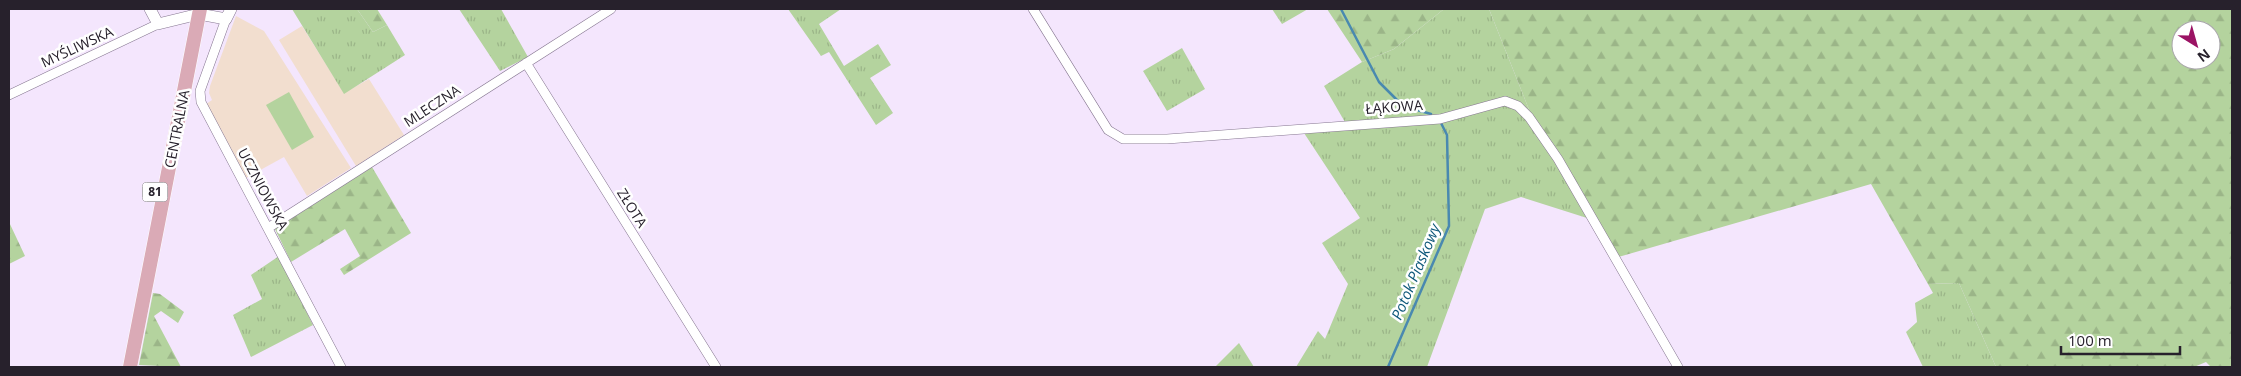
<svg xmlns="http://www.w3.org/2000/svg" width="2241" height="376" viewBox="0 0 2241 376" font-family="'Open Sans',sans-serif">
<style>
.education{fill:#f2decf}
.grass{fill:url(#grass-tufts)}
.forest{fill:url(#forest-firs);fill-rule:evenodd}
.park{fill:#b4d39e}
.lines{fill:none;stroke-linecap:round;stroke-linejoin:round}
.stream{stroke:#4989b0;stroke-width:2.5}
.minor-casing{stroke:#867791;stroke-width:10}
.tertiary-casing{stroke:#867791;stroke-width:12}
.primary-casing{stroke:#fff;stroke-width:15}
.minor{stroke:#fff;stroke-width:9}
.tertiary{stroke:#fff;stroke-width:11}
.primary{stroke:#daaab6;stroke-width:14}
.labels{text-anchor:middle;stroke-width:5;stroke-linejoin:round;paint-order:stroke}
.shield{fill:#fff;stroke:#68646b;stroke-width:1}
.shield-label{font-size:12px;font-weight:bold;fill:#27212c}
.street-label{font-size:14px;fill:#27212c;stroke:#fff}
.water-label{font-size:15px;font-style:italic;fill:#10597b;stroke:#fff}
</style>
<defs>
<pattern id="grass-tufts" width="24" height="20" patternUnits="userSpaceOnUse" patternTransform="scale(1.25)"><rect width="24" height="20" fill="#b4d39e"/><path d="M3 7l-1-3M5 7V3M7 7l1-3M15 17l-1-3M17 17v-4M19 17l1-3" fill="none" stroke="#9bb588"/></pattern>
<pattern id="forest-firs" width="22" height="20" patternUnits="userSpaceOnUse" patternTransform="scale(1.25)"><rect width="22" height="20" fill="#b4d39e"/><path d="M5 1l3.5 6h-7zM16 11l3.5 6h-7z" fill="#9bb588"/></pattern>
</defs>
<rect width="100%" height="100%" fill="#f4e6fd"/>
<path class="education" d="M 236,16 L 264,31 L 351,168 L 307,196 L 284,157 L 246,178 L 206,104 L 212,100 L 209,93 L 210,86 Z
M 302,26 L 344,93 L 369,79 L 404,135 L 356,166 L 279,40 Z"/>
<path class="grass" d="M 292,9 L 357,9 L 373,32 L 387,25 L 405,55 L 344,94 Z
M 459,9 L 501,9 L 528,57 L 500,71 Z
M 788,9 L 841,9 L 819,24 L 844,66 L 878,44 L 891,65 L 870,78 L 893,113 L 876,125 L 829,52 L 821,56 Z
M 1272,9 L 1308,9 L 1282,24 Z
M 1444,9 L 1489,9 L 1530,112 L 1587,218 L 1521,197 L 1485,209 L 1427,367 L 1296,367 L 1318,331 L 1325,339 L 1348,284 L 1322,243 L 1360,218 L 1304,133 L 1349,129 L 1324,86 L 1362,62 L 1394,49 Z
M 1182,48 L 1205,89 L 1167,111 L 1143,71 Z
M 279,256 L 313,325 L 251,357 L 233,315 L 262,299 L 251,275 Z
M 1959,283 L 1996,367 L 1923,367 L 1906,332 L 1917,322 L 1915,303 L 1933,293 L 1928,284 Z
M 1239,343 L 1254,367 L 1215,367 Z"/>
<path class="forest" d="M 357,9 L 377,9 L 387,25 L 373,32 Z
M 1327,9 L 1444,9 L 1394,49 L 1362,62 Z
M 1489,9 L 2232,9 L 2232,367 L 2211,367 L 2206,362 L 2194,367 L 1996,367 L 1959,283 L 1928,284 L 1871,184 L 1615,258 L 1530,112 ZM 2181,30 L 2211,30 L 2211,60 L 2181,60 Z
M 372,167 L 411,233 L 344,275 L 340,269 L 360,256 L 345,229 L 291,262 L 275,229 Z
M 9,222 L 25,256 L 9,264 Z
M 153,293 L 160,294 L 184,312 L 178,323 L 161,311 L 154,316 L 181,367 L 139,365 Z"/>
<path class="park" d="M 289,92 L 314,137 L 292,150 L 266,105 Z"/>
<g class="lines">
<path class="stream" d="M 1341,9 L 1379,82 L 1403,106 L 1431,114
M 1388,367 L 1449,226 L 1447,135 L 1441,123"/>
<g class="minor-casing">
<path id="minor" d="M 1033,9 L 1108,130 L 1123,139 L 1167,139 L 1440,119 L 1505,101 L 1518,106 L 1529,117 L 1558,159 L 1678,367
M 226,19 L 200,91 L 201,102 L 341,367
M 526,63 L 716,367
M 9,95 L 158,24
M 268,228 L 611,9"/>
</g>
<g class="tertiary-casing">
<path id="tertiary" d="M 150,9 L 158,24 L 199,14 L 226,19 L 231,9"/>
</g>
<g class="primary-casing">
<path id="primary" d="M 130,367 L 200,9"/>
</g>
<use href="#minor" class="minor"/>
<use href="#tertiary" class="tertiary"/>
<use href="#primary" class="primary"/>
</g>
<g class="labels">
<rect class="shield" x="142.5" y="182.5" width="25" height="19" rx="4"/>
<g class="shield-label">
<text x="155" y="196">81</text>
</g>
<g class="street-label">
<text transform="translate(77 47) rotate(-25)" y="5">MYŚLIWSKA</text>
<text transform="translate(432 106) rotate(-33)" y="5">MLECZNA</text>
<text transform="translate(1394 107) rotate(-4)" y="5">ŁĄKOWA</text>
<text transform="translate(177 129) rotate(-79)" y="5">CENTRALNA</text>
<text transform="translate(263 189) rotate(62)" y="5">UCZNIOWSKA</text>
<text transform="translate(632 208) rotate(58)" y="5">ZŁOTA</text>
</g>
<g class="water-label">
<text transform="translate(1416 272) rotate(-67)" y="5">Potok Piaskowy</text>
</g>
</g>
<rect width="2241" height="376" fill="none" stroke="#27212c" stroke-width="20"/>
<g transform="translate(2196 45) rotate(143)"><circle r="24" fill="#ffffff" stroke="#a9a6ab"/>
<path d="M0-4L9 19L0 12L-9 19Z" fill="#9b1364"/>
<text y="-8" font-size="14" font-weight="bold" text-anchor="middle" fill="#27212c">N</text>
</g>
<path d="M2061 346v8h119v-8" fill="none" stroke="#27212c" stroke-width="2.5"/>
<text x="2068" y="346" font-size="15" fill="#27212c" stroke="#ffffff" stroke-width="4" paint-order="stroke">100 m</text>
</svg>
